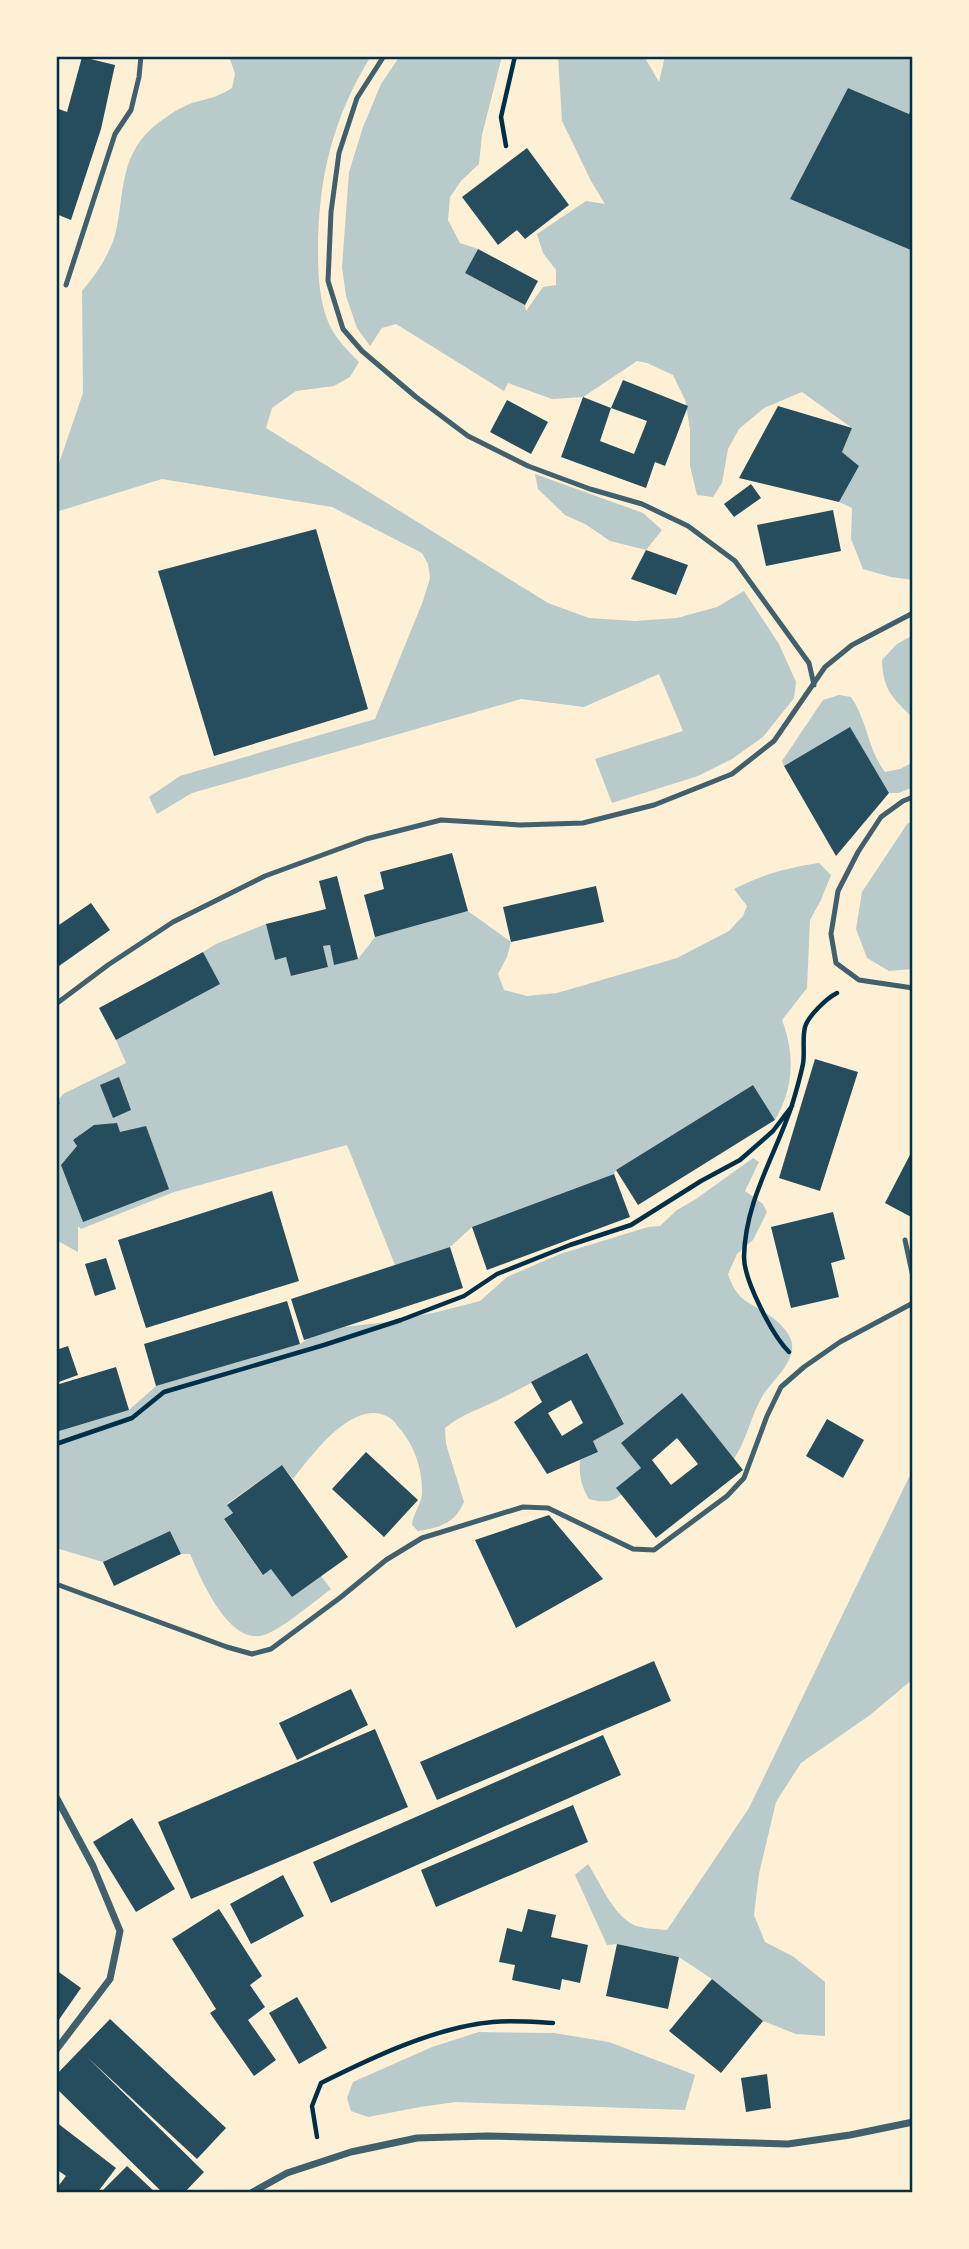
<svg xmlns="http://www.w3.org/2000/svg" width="969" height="2249" viewBox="0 0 969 2249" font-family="'Asap Condensed',sans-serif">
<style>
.green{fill:#b9caca}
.building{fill:#264d5e;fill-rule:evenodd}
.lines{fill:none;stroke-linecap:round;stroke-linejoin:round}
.path{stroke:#003049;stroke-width:4.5}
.service{stroke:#3f606c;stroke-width:5}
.minor{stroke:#3f606c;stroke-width:7}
.neatline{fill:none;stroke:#003049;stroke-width:2.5}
</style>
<rect width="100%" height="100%" fill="#fdf0d5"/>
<path class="green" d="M 229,56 L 371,56 C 333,117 318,179 318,250 C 318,274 319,297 327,319 C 333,336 347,350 359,362 L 350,377 L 334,386 L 296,391 L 272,408 L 266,428 L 548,603 L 589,618 L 635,621 L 677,618 L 717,607 L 744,591 L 779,644 L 796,682 L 794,698 L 763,737 L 732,759 L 698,776 L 612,803 L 595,759 L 683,731 L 659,674 L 584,707 L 521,699 L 192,793 L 157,814 L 149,797 L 180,776 L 375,719 L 423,601 L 430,578 L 428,564 L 422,553 L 332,507 L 162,479 L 56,512 L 56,472 L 83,393 L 82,291 C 96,275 109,255 115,235 C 125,196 118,160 151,129 C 161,120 178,108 192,103 C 207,99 218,97 232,88 L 235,74 Z
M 400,56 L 502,56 L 482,135 L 479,164 L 461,181 L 450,197 L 448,220 L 460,243 L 478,249 L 465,273 L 525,305 L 526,311 L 543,287 L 556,285 L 556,270 L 543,253 L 537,234 L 586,201 L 605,204 L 591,181 L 562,121 L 558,56 L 644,56 L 659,82 L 665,56 L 913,56 L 913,105 L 909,114 L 848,88 L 790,199 L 913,251 L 913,580 L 891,577 L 863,569 L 851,539 L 852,508 L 839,502 L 859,466 L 842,452 L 852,428 L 802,392 L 764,408 L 739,429 L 728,449 L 722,483 L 713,497 L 697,495 L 690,466 L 690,429 L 685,400 L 673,375 L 647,363 L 637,361 L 583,397 L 552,399 L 508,383 L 504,391 L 396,324 L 382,328 L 370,346 L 357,328 L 346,296 L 342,267 L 349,172 L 363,127 L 381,84 Z
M 535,474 L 643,513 L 662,530 L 646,550 L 610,541 L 585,524 L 565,515 L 538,489 Z
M 913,635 L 913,718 C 893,698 883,691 882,660 L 897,644 Z
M 839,695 L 851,697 C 867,720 868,750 885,772 L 900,769 L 913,762 L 913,787 L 899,793 L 889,793 L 850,728 L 784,766 L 782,761 L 823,700 Z
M 913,821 L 913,969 L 889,971 L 867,958 L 856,929 L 862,892 L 907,824 Z
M 819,863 L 831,875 L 821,900 L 810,920 L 807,988 L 782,1020 C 795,1054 794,1088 775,1120 L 753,1085 L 616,1170 L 614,1174 L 472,1227 L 450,1247 L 395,1265 L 347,1145 L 174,1192 L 81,1229 L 78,1226 L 78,1252 L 56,1240 L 56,1103 L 63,1094 L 126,1063 L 116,1040 L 219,984 L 203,952 L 216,944 L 266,924 L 275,959 L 286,957 L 292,976 L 328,967 L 323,946 L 330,945 L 334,964 L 358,959 L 375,937 L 468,911 L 511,942 L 507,957 L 498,974 L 504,990 L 527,996 L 557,993 L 677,958 L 729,931 L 743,916 L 747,906 L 734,889 C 764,874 786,868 819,863 Z
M 753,1158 L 759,1162 L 745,1191 L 763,1204 L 767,1212 L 753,1240 L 737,1254 L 728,1274 C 738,1304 750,1301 773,1318 C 782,1325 794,1337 792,1349 C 790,1367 773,1380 763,1395 C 751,1415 747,1439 734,1459 L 682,1393 L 621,1443 L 641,1468 C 625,1490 620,1508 589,1499 C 581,1486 579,1475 580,1460 L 598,1452 L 593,1441 L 624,1423 L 586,1353 C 557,1369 528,1385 498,1400 C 480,1409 460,1415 445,1428 L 446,1444 L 464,1502 C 455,1523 440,1528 418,1531 L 412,1525 C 413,1513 423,1503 422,1490 C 422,1468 414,1446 401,1430 C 397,1426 394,1420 390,1418 C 355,1395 311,1456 293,1479 L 282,1465 L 227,1504 L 233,1513 L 224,1520 L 262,1574 L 271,1569 L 321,1576 L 331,1589 C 316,1600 281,1630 264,1635 C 229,1646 201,1579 190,1554 L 181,1554 L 170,1531 L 103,1562 L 56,1548 L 56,1432 L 129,1410 L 156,1386 L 300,1344 L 309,1338 L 344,1327 L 387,1322 L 437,1312 L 480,1301 L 507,1277 L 560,1254 L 648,1227 L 660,1226 L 677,1210 L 696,1199 Z
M 913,1469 L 913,1679 L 870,1715 L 801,1763 L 776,1802 L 759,1874 L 754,1915 L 765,1942 L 794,1957 L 825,1982 L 825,2036 L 796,2034 L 763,2021 L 712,1979 L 679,1957 L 617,1944 L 607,1945 L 575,1875 L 588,1864 C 601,1884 613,1915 634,1925 C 643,1929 657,1929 667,1930 L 749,1808 Z
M 479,2032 L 554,2033 L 609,2042 L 695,2075 L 685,2110 L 456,2102 L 420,2107 L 368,2117 L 351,2111 L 347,2098 L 353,2082 L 432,2047 Z"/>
<path class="building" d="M 82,57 L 115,65 L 101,129 L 71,220 L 56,214 L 56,108 L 67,112 Z
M 848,88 L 909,114 L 913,105 L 913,251 L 790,199 Z
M 527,148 L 569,205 L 525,239 L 517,230 L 498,245 L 462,197 Z
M 478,249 L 538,281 L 525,305 L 465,273 Z
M 623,380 L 688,406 L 665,466 L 655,462 L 646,488 L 561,457 L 583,397 L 611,408 L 600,441 L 634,454 L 647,421 L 611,408 Z
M 507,400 L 548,422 L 531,454 L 490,432 Z
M 778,406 L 852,428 L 842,452 L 859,466 L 839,502 L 739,478 Z
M 751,484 L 761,498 L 734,517 L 724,504 Z
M 833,510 L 841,551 L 766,566 L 757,525 Z
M 316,529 L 368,709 L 214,756 L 158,571 Z
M 646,550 L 688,565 L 676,595 L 631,579 Z
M 850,727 L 889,793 L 836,856 L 784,766 Z
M 452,853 L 468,911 L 375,937 L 364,895 L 384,889 L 380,872 Z
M 337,876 L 358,959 L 334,965 L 330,945 L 323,946 L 328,967 L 291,976 L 286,957 L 275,960 L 266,924 L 326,909 L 319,881 Z
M 596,886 L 604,922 L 511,942 L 503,907 Z
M 91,903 L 110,930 L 59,966 L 56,961 L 56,927 Z
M 203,952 L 220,984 L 116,1040 L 99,1008 Z
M 815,1059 L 858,1072 L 820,1191 L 779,1178 Z
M 119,1077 L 131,1110 L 113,1118 L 100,1085 Z
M 753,1085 L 775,1120 L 638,1205 L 616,1170 Z
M 117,1123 L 120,1132 L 146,1126 L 169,1189 L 83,1222 L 61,1165 L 77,1146 L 73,1140 L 94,1125 Z
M 913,1149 L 913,1218 L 885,1203 Z
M 614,1174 L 630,1217 L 487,1270 L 472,1227 Z
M 272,1191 L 299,1281 L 146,1328 L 118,1240 Z
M 833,1212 L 845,1259 L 831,1263 L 839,1297 L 791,1308 L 771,1227 Z
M 450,1247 L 463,1288 L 304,1340 L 291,1299 Z
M 106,1258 L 116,1289 L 95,1296 L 85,1264 Z
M 287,1301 L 300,1344 L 156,1386 L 144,1344 Z
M 68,1346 L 78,1375 L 56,1383 L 56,1350 Z
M 587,1353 L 624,1424 L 593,1441 L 598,1452 L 547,1474 L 514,1422 L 542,1402 L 531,1382 ZM 571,1400 L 583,1423 L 562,1436 L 548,1413 Z
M 116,1367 L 129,1410 L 56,1432 L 56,1385 Z
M 682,1393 L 743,1470 L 656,1538 L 616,1488 L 641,1468 L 621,1443 ZM 677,1438 L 698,1464 L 671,1485 L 652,1460 Z
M 827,1419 L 864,1440 L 843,1478 L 806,1456 Z
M 366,1452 L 418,1500 L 384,1537 L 332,1489 Z
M 282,1465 L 348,1557 L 292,1597 L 271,1569 L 263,1575 L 224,1519 L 233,1513 L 227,1505 Z
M 549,1515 L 603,1579 L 516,1628 L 475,1540 Z
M 170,1531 L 181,1554 L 114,1586 L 103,1562 Z
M 654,1661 L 671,1701 L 437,1800 L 420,1762 Z
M 351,1689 L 368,1725 L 297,1760 L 279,1723 Z
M 375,1729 L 408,1807 L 191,1899 L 158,1822 Z
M 603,1735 L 621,1775 L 331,1903 L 313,1862 Z
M 573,1805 L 588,1842 L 436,1907 L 421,1870 Z
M 132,1818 L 175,1889 L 136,1912 L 93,1842 Z
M 283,1875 L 304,1916 L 251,1944 L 230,1904 Z
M 219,1909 L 262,1976 L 250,1985 L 265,2007 L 248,2020 L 276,2060 L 254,2076 L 210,2013 L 216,2009 L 172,1939 Z
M 528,1909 L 556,1915 L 551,1937 L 588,1945 L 580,1983 L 562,1979 L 560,1990 L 512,1980 L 515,1965 L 499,1962 L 507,1928 L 522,1932 Z
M 617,1944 L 679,1957 L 668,2009 L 606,1996 Z
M 56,1970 L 81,1988 L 56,2024 Z
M 712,1979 L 763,2021 L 721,2073 L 669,2031 Z
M 297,1997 L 327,2048 L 299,2064 L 269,2013 Z
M 110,2019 L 226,2128 L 197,2159 L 87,2057 L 204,2172 L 184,2193 L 163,2193 L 56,2088 L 56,2075 Z
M 767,2074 L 771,2108 L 746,2112 L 741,2078 Z
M 56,2122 L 116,2168 L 97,2193 L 56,2193 L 56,2189 L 66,2176 L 56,2169 Z
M 127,2166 L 156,2193 L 106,2193 L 103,2190 Z"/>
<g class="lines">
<path class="path" d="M 506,146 L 501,117 L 515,56
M 56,1101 L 57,1103
M 789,1352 C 772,1335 744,1280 744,1257 C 745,1201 775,1156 792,1105 C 796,1092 800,1078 803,1064 C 805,1052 802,1039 805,1027 C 808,1016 827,998 837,993
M 56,1444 L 132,1418 L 164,1392 L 324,1345 L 401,1320 L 464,1296 L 497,1274 L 570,1245 L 631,1225 L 701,1181 L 740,1160 L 773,1131 L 792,1106
M 317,2137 L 312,2106 L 321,2083 C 373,2057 436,2027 493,2022 C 513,2020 533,2022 553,2023"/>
<path class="service" d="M 384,56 L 357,98 L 339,153 L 331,212 L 328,281 L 343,329 L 362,351 L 416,397 L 468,436 L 528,466 L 590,489 L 642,504 L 688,526 L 735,561 L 809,663 L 814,685
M 66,285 L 115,134 L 131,110 L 139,77 L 141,56
M 913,797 L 903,801 L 881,817 L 858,852 L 838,891 L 831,934 L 836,963 L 859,980 L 913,988
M 56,1004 L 108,965 L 173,922 L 265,876 L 366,839 L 441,820 L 520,825 L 583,823 L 654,805 L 732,774 L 774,741 L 825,667 L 852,645 L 913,613
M 905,1240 L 913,1277
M 56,1584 L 227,1647 L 252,1654 L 271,1649 L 341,1597 L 386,1560 L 422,1538 L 523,1507 L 548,1508 L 633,1549 L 654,1550 L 727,1496 L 744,1478 L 767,1416 L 781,1387 L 804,1367 L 840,1342 L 913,1303"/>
<path class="minor" d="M 56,1797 L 93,1866 L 120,1931 L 110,1979 L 56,2050
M 251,2193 L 287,2173 L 351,2152 L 417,2138 L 487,2136 L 788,2144 L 850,2135 L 913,2122"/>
</g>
<rect width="969" height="2249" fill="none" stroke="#fdf0d5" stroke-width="116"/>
<rect x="58" y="58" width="853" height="2133" class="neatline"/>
</svg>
